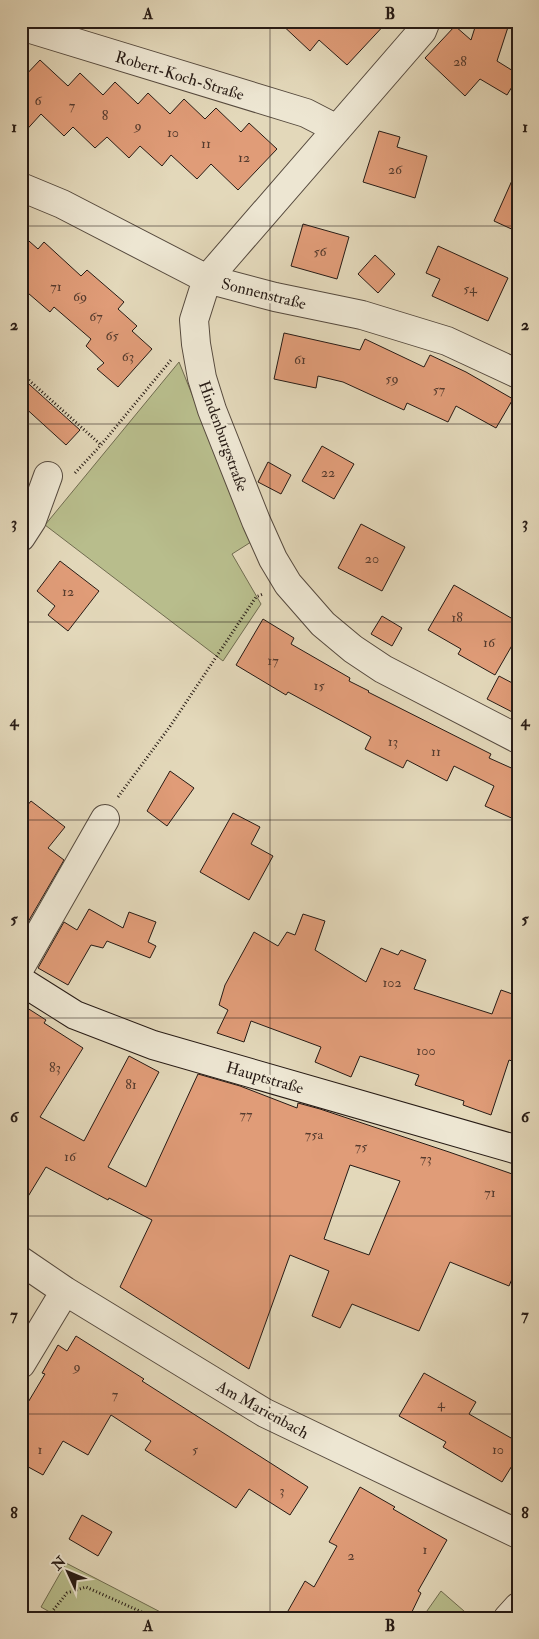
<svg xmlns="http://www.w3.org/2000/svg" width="539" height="1639" viewBox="0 0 539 1639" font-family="'IM FELL Double Pica',serif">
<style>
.green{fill:#b8bd8c;stroke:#706c50}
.building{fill:#e09c78;stroke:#271b15;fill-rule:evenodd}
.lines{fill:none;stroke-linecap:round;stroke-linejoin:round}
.street-casing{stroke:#564a3e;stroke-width:30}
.secondary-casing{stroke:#271b15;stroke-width:30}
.path{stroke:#271b15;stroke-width:3;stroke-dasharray:1 2.5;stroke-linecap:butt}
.street{stroke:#ede6d2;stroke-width:28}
.secondary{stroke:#ede6d2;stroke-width:28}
.grid{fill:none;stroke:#271b15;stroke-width:1;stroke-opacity:0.55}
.labels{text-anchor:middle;stroke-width:5;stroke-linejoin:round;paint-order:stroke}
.number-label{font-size:14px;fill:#553b2e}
.street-label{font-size:16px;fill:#271b15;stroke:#ede6d2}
.neatline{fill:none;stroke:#271b15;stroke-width:2}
.grid-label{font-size:16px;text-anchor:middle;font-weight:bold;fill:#271b15}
</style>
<rect width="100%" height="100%" fill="#e3d8ba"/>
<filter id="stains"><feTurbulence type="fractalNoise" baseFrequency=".004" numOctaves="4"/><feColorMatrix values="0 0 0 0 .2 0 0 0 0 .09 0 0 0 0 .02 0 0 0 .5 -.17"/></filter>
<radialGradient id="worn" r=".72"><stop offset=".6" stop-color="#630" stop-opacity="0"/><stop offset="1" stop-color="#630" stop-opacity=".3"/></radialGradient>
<path class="green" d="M 179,362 L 251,542 L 232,554 L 261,604 L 223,661 L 45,525 Z
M 66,1563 L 172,1618 L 60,1618 L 41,1607 Z
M 441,1591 L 472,1618 L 422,1618 Z"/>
<path class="building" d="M 278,21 L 388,21 L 347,65 L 319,40 L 310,51 Z
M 477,21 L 510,21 L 497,61 L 518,74 L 518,77 L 507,95 L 480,79 L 465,96 L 425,58 L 455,26 L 471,40 Z
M 40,60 L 68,86 L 80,73 L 103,95 L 115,82 L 138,104 L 148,93 L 170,114 L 184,99 L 205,119 L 216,108 L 241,132 L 249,123 L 277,149 L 238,190 L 211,164 L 197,179 L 171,155 L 162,166 L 140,146 L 129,158 L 107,137 L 95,148 L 73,127 L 64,136 L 41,114 L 21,136 L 21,80 Z
M 379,131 L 400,137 L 397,147 L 427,156 L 415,198 L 363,182 Z
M 518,167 L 518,232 L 494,221 Z
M 303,224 L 349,237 L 337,279 L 291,266 Z
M 21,234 L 38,249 L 44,242 L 81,276 L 87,270 L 124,302 L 118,309 L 137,326 L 132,331 L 152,349 L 118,387 L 97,369 L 104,363 L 86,346 L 91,339 L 54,307 L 50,312 L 21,287 Z
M 438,246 L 508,278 L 488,321 L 432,296 L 440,279 L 426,273 Z
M 375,255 L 395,274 L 378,293 L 358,274 Z
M 284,333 L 360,350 L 365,339 L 424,367 L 430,355 L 466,372 L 513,399 L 496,428 L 456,406 L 448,422 L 407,403 L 404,410 L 343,382 L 318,376 L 316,388 L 274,379 Z
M 21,377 L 80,430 L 66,445 L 21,404 Z
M 322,446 L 354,464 L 334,499 L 302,481 Z
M 268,462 L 291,475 L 281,494 L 258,482 Z
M 361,524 L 405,547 L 382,591 L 338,568 Z
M 60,561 L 99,591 L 68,631 L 48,615 L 55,606 L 37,591 Z
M 454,585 L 518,622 L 518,635 L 495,675 L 458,654 L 461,649 L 428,630 Z
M 382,616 L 402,628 L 392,646 L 371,634 Z
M 263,619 L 294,638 L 291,644 L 350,678 L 349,681 L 369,691 L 368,692 L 491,754 L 489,758 L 518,771 L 518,821 L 485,806 L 494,786 L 454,766 L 447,781 L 407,760 L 403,768 L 365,749 L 371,737 L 288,692 L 286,695 L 236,665 Z
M 499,676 L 518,686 L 518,715 L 487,699 Z
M 170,771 L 194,788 L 167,826 L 147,811 Z
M 31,801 L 65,827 L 48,848 L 64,860 L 21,934 L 21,813 Z
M 233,813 L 260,827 L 251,844 L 273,856 L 249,900 L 200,872 Z
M 89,909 L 123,928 L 129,912 L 156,922 L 148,942 L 156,946 L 150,958 L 107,941 L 103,948 L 91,945 L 68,985 L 38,968 L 64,922 L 77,930 Z
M 303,914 L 325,921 L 315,950 L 366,982 L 381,948 L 398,955 L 401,950 L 426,960 L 414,989 L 492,1014 L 501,990 L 518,996 L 518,1063 L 509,1060 L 491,1115 L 463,1105 L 464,1101 L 415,1085 L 419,1075 L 360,1056 L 351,1077 L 315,1062 L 321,1047 L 251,1021 L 244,1042 L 217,1033 L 228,1010 L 219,1005 L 225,985 L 254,932 L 278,946 L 287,932 L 295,935 Z
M 21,1004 L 46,1020 L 44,1023 L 83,1048 L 40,1117 L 84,1141 L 129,1056 L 159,1072 L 108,1167 L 146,1187 L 198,1074 L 240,1086 L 297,1108 L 298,1103 L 320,1109 L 449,1152 L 518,1176 L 518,1265 L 509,1286 L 450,1262 L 419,1331 L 352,1304 L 340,1328 L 312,1316 L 329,1271 L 290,1255 L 249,1369 L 120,1287 L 152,1220 L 109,1198 L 108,1200 L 46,1167 L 21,1208 ZM 350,1165 L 400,1181 L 369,1255 L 324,1239 Z
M 76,1336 L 144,1379 L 142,1381 L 308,1487 L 290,1515 L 249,1489 L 236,1508 L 145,1450 L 151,1441 L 111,1415 L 88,1455 L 63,1441 L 43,1475 L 21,1463 L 21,1414 L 45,1374 L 42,1373 L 58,1345 L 67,1351 Z
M 424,1373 L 476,1402 L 469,1414 L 518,1442 L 518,1456 L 502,1482 L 443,1447 L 446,1442 L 399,1416 Z
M 360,1487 L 395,1507 L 393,1509 L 447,1540 L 418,1591 L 421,1593 L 409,1618 L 284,1618 L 305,1581 L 314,1587 L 337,1546 L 329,1542 Z
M 82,1515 L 112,1532 L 98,1556 L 69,1539 Z"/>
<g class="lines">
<g class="street-casing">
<path id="street" d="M 426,21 L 422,31 L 207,279 L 194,320 L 196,344 L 202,378 L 212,410 L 256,521 L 273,559 L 288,584 L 323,624 L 353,649 L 383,669 L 518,739
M 21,26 L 306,113 L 337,129
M 21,187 L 62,204 L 207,279 L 275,297 L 362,315 L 447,341 L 518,374
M 21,537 L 32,520 L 48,476
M 21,966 L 105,819
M 21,1261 L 65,1291 L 265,1413 L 518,1534
M 21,1364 L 65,1291
M 508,1618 L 518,1607"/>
</g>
<g class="secondary-casing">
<path id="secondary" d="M 21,981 L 75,1015 L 153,1045 L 518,1150"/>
</g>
<path class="path" d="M 21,373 L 101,445
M 75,473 L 101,445 L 171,360
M 118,797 L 171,725 L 256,597 L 263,594
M 47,1618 L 67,1593 L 86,1587 L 155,1618"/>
<use href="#street" class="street"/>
<use href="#secondary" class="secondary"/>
</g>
<path class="grid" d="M 270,21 L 270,1618M 21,226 L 518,226M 21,424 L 518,424M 21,622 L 518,622M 21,820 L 518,820M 21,1018 L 518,1018M 21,1216 L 518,1216M 21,1414 L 518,1414"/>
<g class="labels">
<g class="number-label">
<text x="460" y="66">28</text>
<text x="38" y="105">6</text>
<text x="72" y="110">7</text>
<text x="105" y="120">8</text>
<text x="138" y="130">9</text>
<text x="173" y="137">10</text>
<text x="206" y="148">11</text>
<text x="244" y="162">12</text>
<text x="395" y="174">26</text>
<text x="320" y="256">56</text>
<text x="56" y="291">71</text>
<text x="470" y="293">54</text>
<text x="80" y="301">69</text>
<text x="96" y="321">67</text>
<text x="112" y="340">65</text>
<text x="128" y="361">63</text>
<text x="300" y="364">61</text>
<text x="392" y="383">59</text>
<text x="439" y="394">57</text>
<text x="328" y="477">22</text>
<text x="372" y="563">20</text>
<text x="68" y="596">12</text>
<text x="457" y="622">18</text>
<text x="489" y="647">16</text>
<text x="273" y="665">17</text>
<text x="319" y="690">15</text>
<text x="393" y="746">13</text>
<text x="436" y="756">11</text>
<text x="392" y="987">102</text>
<text x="426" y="1055">100</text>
<text x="55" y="1072">83</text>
<text x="131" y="1089">81</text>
<text x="246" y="1119">77</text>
<text x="314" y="1139">75a</text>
<text x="361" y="1151">75</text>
<text x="70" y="1161">16</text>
<text x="426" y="1163">73</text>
<text x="490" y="1197">71</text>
<text x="77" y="1371">9</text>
<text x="115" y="1399">7</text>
<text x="441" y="1408">4</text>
<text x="40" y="1454">1</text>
<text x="195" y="1454">5</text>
<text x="498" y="1454">10</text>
<text x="282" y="1495">3</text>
<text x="425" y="1554">1</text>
<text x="351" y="1560">2</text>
</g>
<g class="street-label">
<text transform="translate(180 75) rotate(17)" y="6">Robert-Koch-Straße</text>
<text transform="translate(264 293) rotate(14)" y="6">Sonnenstraße</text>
<text transform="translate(224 436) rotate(70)" y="6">Hindenburgstraße</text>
<text transform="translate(265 1077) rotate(16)" y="6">Hauptstraße</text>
<text transform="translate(263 1409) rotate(29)" y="6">Am Marienbach</text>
</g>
</g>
<rect width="539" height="1639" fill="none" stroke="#e3d8ba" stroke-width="55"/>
<g transform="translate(68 1572) rotate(314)" stroke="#ede6d2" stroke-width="4" paint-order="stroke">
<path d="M0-4L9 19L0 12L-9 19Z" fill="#271b15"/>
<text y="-8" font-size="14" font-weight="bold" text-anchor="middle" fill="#271b15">N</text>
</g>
<rect x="28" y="28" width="484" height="1584" class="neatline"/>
<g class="grid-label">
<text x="148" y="19">A</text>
<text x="390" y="19">B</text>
<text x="14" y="132">1</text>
<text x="525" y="132">1</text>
<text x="14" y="330">2</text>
<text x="525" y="330">2</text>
<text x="14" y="528">3</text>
<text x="525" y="528">3</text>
<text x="14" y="726">4</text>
<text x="525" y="726">4</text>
<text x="14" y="924">5</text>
<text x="525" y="924">5</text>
<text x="14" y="1122">6</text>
<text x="525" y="1122">6</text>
<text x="14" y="1320">7</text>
<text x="525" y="1320">7</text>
<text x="14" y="1518">8</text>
<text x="525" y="1518">8</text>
<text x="148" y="1631">A</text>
<text x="390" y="1631">B</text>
</g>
<rect width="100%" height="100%" filter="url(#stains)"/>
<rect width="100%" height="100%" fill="url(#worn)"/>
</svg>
